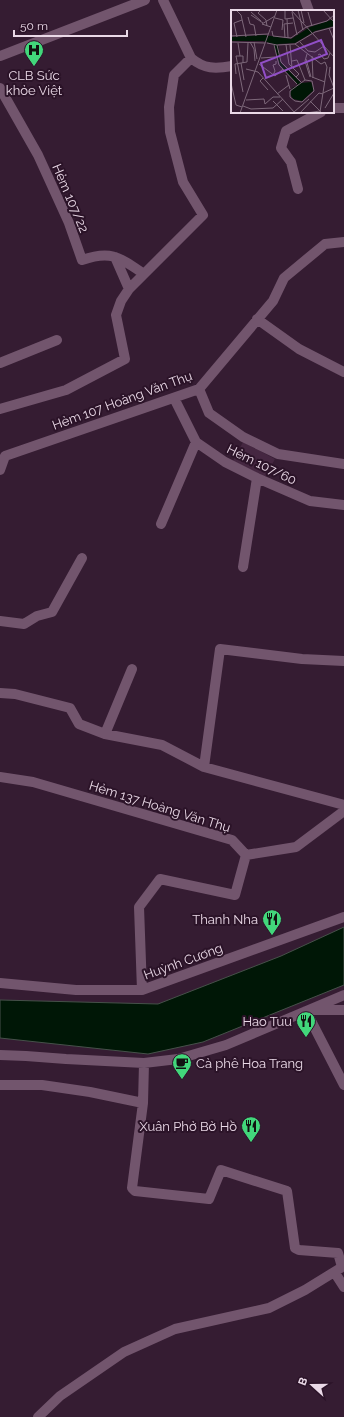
<svg xmlns="http://www.w3.org/2000/svg" width="344" height="1417" viewBox="0 0 344 1417" font-family="Raleway,sans-serif">
<style>
.built{fill:#452741}
.water{fill:#001706;stroke:#46514a}
.lines{fill:none;stroke-linecap:round;stroke-linejoin:round}
.minor{stroke:#72556d;stroke-width:10}
.labels{text-anchor:middle;stroke-width:4;stroke-linejoin:round;paint-order:stroke}
.poi-label{font-size:13px;fill:#ead9e7;stroke:#2b1328;text-anchor:end}
.street-label{font-size:13px;fill:#ead9e7;stroke:#2b1328}
.inset-road{fill:none;stroke:#7d687a;stroke-width:1}
.view{fill:#914fc7;fill-opacity:0.15;stroke:#914fc7;stroke-width:2}
.inset-edge{fill:none;stroke:#ead9e7;stroke-width:2}
</style>
<rect width="100%" height="100%" fill="#351c32"/>
<path class="built" d="M 243,442 L 275,459 L 265,477 L 233,461 Z"/>
<path class="water" d="M 344,927 L 344,985 L 203,1042 L 148,1054 L 0,1038 L 0,1000 L 158,1004 L 281,956 Z"/>
<g class="lines">
<path class="minor" d="M 305,0 L 309,11
M 0,56 L 145,0
M 191,58 C 204,69 215,69 232,66
M 0,88 L 38,155 L 69,223 L 82,260 C 111,250 119,257 144,274
M 333,108 L 344,108
M 298,189 L 291,162 L 281,148 L 286,131 L 321,112
M 115,257 L 129,289
M 257,319 L 299,349 L 344,372
M 0,363 L 57,340
M 199,389 L 209,413 L 243,437 L 278,454 L 344,464
M 174,398 L 196,442 L 225,462 L 257,478 L 310,501 L 344,505
M 0,409 L 66,390 L 125,359 L 116,315 L 121,301 L 129,289 L 203,215 L 183,182 L 170,132 L 169,107 L 174,75 L 191,58 L 163,0
M 0,470 L 5,456 L 199,389 L 273,301 L 284,278 L 325,244 L 344,242
M 161,524 L 196,442
M 243,567 L 257,478
M 0,621 L 24,624 L 37,616 L 52,612 L 82,558
M 0,693 L 15,694 L 70,708 L 79,724 L 105,734 L 162,745 L 204,767 L 344,805
M 105,734 L 132,669
M 204,767 L 220,649 L 302,659 L 344,661
M 0,777 L 33,782 L 232,840 L 246,855 L 296,847 L 344,811
M 0,983 L 76,990 L 142,990 L 344,917
M 142,990 L 139,907 L 160,879 L 235,895 L 246,855
M 312,1010 L 344,1010
M 306,1011 L 344,1085
M 0,1055 L 26,1056 L 66,1059 L 144,1063 L 178,1059 L 226,1045 L 344,995
M 0,1085 L 42,1085 L 90,1092 L 143,1103 L 132,1188 L 135,1191 L 209,1199 L 221,1170 L 287,1191 L 295,1248 L 299,1250 L 338,1253 L 342,1267
M 143,1103 L 144,1063
M 335,1273 L 344,1287
M 38,1417 L 60,1396 L 124,1352 L 175,1329 L 269,1308 L 305,1290 L 344,1266"/>
</g>
<defs>
<g id="hospital-pin" transform="scale(1)"><path d="M0 17L-7.5 6A9.5 9.5 0 1 1 7.5 6Z" fill="#42d77b" stroke="#2b1328"/><path d="M-5-5h3v3.5h4V-5h3V5h-3V1.5h-4V5h-3Z" fill="#111"/></g>
<g id="restaurant-pin" transform="scale(1)"><path d="M0 17L-7.5 6A9.5 9.5 0 1 1 7.5 6Z" fill="#42d77b" stroke="#2b1328"/><path d="M-5-6h1v4h1v-4h1v4h1v-4h1v5L-1.5 .5V6h-2V.5L-5-1ZM5-6V6H3V1.5H1.5Q1.5-4 5-6Z" fill="#111"/></g>
<g id="cafe-pin" transform="scale(1)"><path d="M0 17L-7.5 6A9.5 9.5 0 1 1 7.5 6Z" fill="#42d77b" stroke="#2b1328"/><path d="M-5.5-4.5H6V0H3Q3 3.5 0 3.5H-2.5Q-5.5 3.5-5.5 0ZM3-3.2v2h1.7v-2ZM-6 4.5H4V6H-6Z" fill="#111"/></g>
</defs>
<g fill-rule="evenodd">
<use href="#hospital-pin" x="34" y="50"/>
<use href="#restaurant-pin" x="272" y="919"/>
<use href="#restaurant-pin" x="306" y="1021"/>
<use href="#cafe-pin" x="182" y="1063"/>
<use href="#restaurant-pin" x="251" y="1126"/>
</g>
<g class="labels">
<g class="poi-label">
<text x="34" y="80" text-anchor="middle">CLB Sức<tspan x="34" dy="15">khỏe Việt</tspan></text>
<text x="258" y="924">Thanh Nha</text>
<text x="292" y="1026">Hao Tuu</text>
<text x="196" y="1068" text-anchor="start">Cà phê Hoa Trang</text>
<text x="237" y="1131">Xuân Phở Bờ Hồ</text>
</g>
<g class="street-label">
<text transform="translate(71 198) rotate(67)" y="5">Hẻm 107/22</text>
<text transform="translate(122 400) rotate(-20)" y="5">Hẻm 107 Hoàng Văn Thụ</text>
<text transform="translate(262 464) rotate(26)" y="5">Hẻm 107/60</text>
<text transform="translate(160 806) rotate(17)" y="5">Hẻm 137 Hoàng Văn Thụ</text>
<text transform="translate(183 961) rotate(-20)" y="5">Huỳnh Cương</text>
</g>
</g>
<g transform="translate(231 10)">
<rect width="103" height="103" fill="#351c32"/>
<path d="M 103,9 L 103,16 L 84,21 L 64,33 L 47,34 L 50,53 L 70,73 L 80,72 L 83,80 L 71,91 L 62,89 L 59,84 L 61,78 L 67,75 L 49,55 L 42,34 L 32,31 L 0,31 L 0,27 L 33,25 L 60,29 L 79,17 Z" fill="#001706"/>
<path class="inset-road" d="M 5,0 L 10,5 L 15,27M 30,0 L 27,3 L 35,10 L 36,16M 54,0 L 54,9 L 62,8M 60,0 L 103,47M 67,0 L 72,20M 70,0 L 73,13M 92,0 L 103,12M 20,2 L 30,11M 61,2 L 66,25M 77,2 L 81,16M 20,5 L 32,13M 17,7 L 19,14 L 23,15 L 25,26M 44,8 L 52,10 L 51,20M 56,9 L 57,28M 40,17 L 31,14 L 44,6M 98,18 L 103,30M 41,21 L 42,26 L 60,28 L 75,17 L 96,11 L 103,5M 0,26 L 37,24M 6,27 L 3,13 L 11,10M 54,28 L 53,14 L 62,13M 0,32 L 34,33M 19,32 L 23,39 L 24,51M 23,32 L 26,49M 69,32 L 77,41 L 84,42 L 93,36M 7,33 L 9,46M 36,33 L 46,35 L 64,34 L 84,22 L 103,17M 64,34 L 90,54 L 94,52 L 96,57 L 89,102M 43,35 L 48,55 L 66,74M 46,35 L 50,52 L 70,72M 55,35 L 58,54 L 68,64 L 65,67M 59,35 L 61,58M 76,44 L 74,51 L 79,67M 87,45 L 89,44 L 93,49 L 97,48 L 99,43M 81,46 L 82,68M 30,48 L 44,47M 75,49 L 80,67M 61,51 L 66,50 L 74,70M 10,53 L 13,70M 28,54 L 44,66 L 52,59M 15,59 L 27,62 L 64,103M 5,64 L 4,54 L 16,52 L 17,33M 42,65 L 44,61 L 42,55 L 45,54 L 45,51M 55,65 L 59,79M 81,67 L 94,72M 32,68 L 29,71 L 37,80M 74,70 L 81,71 L 83,81 L 71,92 L 64,91 L 59,87 L 59,81 ZM 0,73 L 5,95 L 11,97M 12,82 L 5,46 L 12,46 L 12,53M 92,83 L 103,78 L 98,65 L 99,57M 46,84 L 58,75M 33,89 L 34,94 L 42,87 L 49,87M 15,90 L 33,89M 42,91 L 52,101M 79,91 L 90,102M 12,96 L 20,99 L 42,98 L 52,89M 94,98 L 103,83M 63,102 L 78,89M 9,103 L 46,0M 69,103 L 88,83 L 92,84M 75,103 L 89,101"/>
<path class="view" d="M 90,30 L 96,44 L 35,68 L 30,53 Z"/>
<rect width="103" height="103" class="inset-edge"/>
</g>
<g transform="translate(312 1385) rotate(291)" stroke="#2b1328" stroke-width="3" paint-order="stroke">
<path d="M0-3L7 15L0 10L-7 15Z" fill="#ead9e7"/>
<text y="-6" font-size="11" font-weight="bold" text-anchor="middle" fill="#ead9e7">B</text>
</g>
<path d="M14 30v6h113v-6" fill="none" stroke="#ead9e7" stroke-width="2"/>
<text x="20" y="30" font-size="12" fill="#ead9e7" stroke="#2b1328" stroke-width="3" paint-order="stroke">50 m</text>
</svg>
